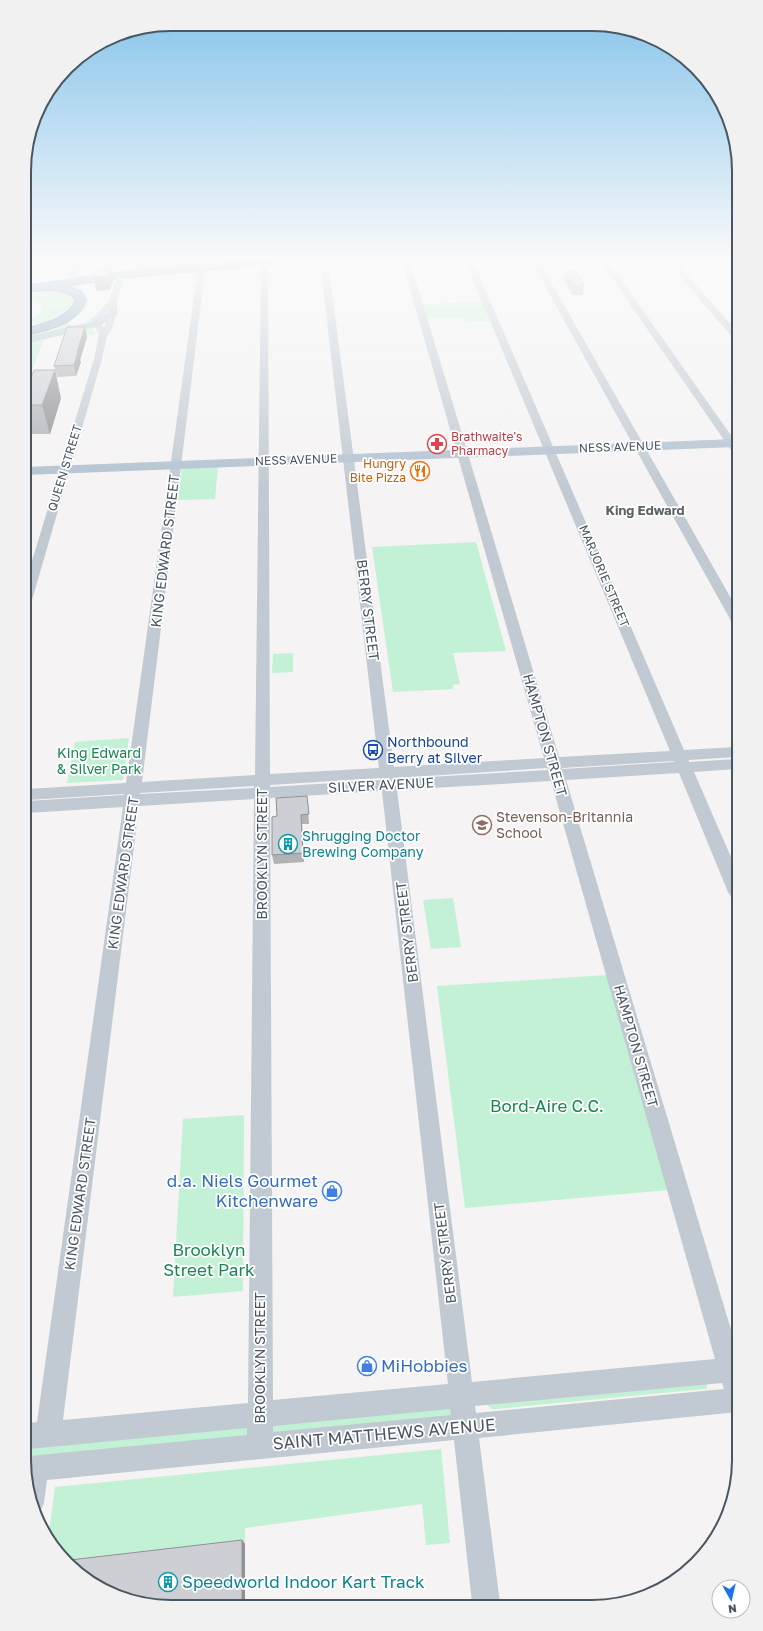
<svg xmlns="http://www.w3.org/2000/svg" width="763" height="1631" viewBox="0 0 763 1631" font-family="'Golos Text',sans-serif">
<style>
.green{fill:#c3f1d5}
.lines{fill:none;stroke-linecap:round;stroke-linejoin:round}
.highway-casing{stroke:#7690ad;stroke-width:2}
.minor{fill:#c1cad2;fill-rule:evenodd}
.major{fill:#b3c2d1;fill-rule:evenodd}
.highway{fill:#8ba5c1;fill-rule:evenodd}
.wall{fill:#b0b2b7}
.shaded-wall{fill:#909195}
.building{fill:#cdcfd5;stroke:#909195}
.labels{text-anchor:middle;stroke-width:3.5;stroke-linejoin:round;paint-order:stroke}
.far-health-label{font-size:12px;fill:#be3a42;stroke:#fff;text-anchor:start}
.far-street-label{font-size:12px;fill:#4a5661;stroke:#fff}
.far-food-label{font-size:12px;fill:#c56008;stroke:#fff;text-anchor:end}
.far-neighbourhood-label{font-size:13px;font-weight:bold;fill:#5f6368;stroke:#fff}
.street-label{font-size:14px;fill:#4a5661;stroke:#fff}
.transit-label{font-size:14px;fill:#164399;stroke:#fff;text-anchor:start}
.park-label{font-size:14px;fill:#17864f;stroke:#fff}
.education-label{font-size:14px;fill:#785e54;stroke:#fff;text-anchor:start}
.culture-label{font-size:14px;fill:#0d838f;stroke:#fff;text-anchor:start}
.near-park-label{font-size:17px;fill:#17864f;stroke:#fff}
.near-shop-label{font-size:17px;fill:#366cbe;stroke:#fff;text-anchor:end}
.near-street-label{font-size:17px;fill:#4a5661;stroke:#fff}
.near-culture-label{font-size:17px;fill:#0d838f;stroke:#fff;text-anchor:start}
.rim{fill:none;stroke:#4a5661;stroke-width:2}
</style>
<rect width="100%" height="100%" fill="#f5f3f3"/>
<path class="green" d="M 73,285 L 87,294 L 89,302 L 84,311 L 68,323 C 78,329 87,321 94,316 L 90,323 L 25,340 L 25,333 L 37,330 L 83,304 L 63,286 Z
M 40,289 L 41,291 L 59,290 L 78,298 L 70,314 C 57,319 43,327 30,321 L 30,320 L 44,310 L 36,299 L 25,298 L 25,291 Z
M 487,302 L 495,321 L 464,322 L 462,317 L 423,319 L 418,304 Z
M 92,327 L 95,332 L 95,335 L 45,336 L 25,389 L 25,343 L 46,335 Z
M 218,466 L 215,499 L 178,500 L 182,467 Z
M 476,542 L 506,651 L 453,653 L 460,684 L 453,685 L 453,689 L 393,692 L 372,547 Z
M 293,653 L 293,672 L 272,673 L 273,654 Z
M 129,738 L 123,780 L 67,783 L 75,742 Z
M 453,898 L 461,947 L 431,949 L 423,900 Z
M 607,975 L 669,1190 L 465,1208 L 437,986 Z
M 244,1115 L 243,1291 L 173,1297 L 183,1119 Z
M 707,1384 L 707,1388 L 705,1389 L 496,1409 L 492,1409 L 488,1406 L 488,1404 Z
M 446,1396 L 466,1427 L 29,1469 L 29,1436 Z
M 441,1449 L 450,1543 L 426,1545 L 422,1504 L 245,1528 L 245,1544 L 77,1564 L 74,1570 L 48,1541 L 55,1487 Z"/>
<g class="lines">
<g class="highway-casing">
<path id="highway" d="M 242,261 L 281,261 L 276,264 L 128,277 L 65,286 L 80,291 L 86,299 C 79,324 47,330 25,335 L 25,329 C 43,324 70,319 76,299 C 64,287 40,290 25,292 L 25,286 L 128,271 Z"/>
</g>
<path class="minor" d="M 74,261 L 82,261 L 74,282 L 70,284 L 66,282 Z
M 138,261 L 146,261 L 143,273 L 139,275 L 135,273 Z
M 199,261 L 203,261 L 206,263 L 142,782 L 255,775 L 261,261 L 268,262 L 270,774 L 379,768 L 320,261 L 328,261 L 394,767 L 544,758 L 402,261 L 410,261 L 559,757 L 670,751 L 465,261 L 473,261 L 684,750 L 736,747 L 736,757 L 689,760 L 689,762 L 736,759 L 736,769 L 694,772 L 737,871 L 737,899 L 731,897 L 728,892 L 679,773 L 566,780 L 738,1353 L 738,1412 L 479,1438 L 500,1603 L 472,1603 L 454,1440 L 47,1480 L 44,1503 L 40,1512 L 36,1514 L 29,1498 L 29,1456 L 247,1435 L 247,1428 L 29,1449 L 29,1423 L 37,1422 L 123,807 L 27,813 L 27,801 L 124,795 L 124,794 L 27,800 L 27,789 L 126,783 ZM 674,761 L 674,762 L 563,769 L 562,768 ZM 547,768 L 548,770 L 396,779 L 396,778 ZM 380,778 L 381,780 L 270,787 L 270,785 ZM 551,781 L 715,1359 L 472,1382 L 397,790 ZM 254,786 L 254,788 L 140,794 L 140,793 ZM 382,791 L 448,1384 L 273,1400 L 270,798 ZM 254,799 L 248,1403 L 63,1420 L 139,806 ZM 722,1383 L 724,1389 L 476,1413 L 475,1406 ZM 450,1409 L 451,1415 L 273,1432 L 273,1426 Z
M 531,261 L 539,261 L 736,607 L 736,623 L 731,622 L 730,619 Z
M 600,261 L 608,261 L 735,441 L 735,451 L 731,450 Z
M 667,261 L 675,261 L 735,329 L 735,337 L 732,337 Z
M 119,269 L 122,269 L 126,271 L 117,302 L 117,313 L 111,331 L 107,336 L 102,359 L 32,600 L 30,603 L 26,604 L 26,580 L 94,359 L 99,335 L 91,320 L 109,301 ZM 109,311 L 109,313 L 104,328 L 99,320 Z"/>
<path class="major" d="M 113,310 L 117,311 L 118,313 L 117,315 L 99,326 L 25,344 L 25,337 L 92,322 Z
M 735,439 L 735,447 L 25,475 L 25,467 Z"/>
<use href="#highway" class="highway"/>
</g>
<path class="wall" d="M 364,261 L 381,261 L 365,262 Z
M 565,271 L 584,285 L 583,295 L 572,295 L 564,280 Z
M 85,327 L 87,337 L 80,360 L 81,362 L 76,376 L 57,377 L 54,366 Z
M 25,393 L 61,398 L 50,434 L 28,434 L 25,425 Z
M 307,796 L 309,824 L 302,824 L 304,862 L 274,864 L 272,855 L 277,816 Z"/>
<path class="shaded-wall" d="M 111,267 L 113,281 L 110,290 L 96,291 L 94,277 Z
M 85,327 L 87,337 L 80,360 L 81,362 L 76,376 L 74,365 L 77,352 Z
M 55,370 L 61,398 L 50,434 L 42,405 Z
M 242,1540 L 245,1544 L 245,1604 L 242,1604 Z"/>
<path class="building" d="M 111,267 L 108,276 L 94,277 L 97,269 Z
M 565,271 L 575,271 L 584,285 L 573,286 Z
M 67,327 L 85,327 L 77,352 L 78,352 L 74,365 L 54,366 Z
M 34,370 L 55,370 L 42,405 L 25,405 L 25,393 Z
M 307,796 L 309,814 L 301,815 L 303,853 L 272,855 L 272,817 L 277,816 L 276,798 Z
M 242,1540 L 242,1604 L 143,1604 L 106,1592 L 74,1570 L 69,1565 L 70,1560 Z"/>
<linearGradient id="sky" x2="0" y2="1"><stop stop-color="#85c3ea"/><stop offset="0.53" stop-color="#fafafa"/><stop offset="1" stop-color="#fafafa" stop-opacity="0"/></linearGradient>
<rect width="763" height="489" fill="url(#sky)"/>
<defs>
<g id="pharmacy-ring" transform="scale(1)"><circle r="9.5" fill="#fff" stroke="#e0444e" stroke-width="1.5"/><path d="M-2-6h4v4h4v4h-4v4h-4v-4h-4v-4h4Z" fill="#e0444e"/></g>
<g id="restaurant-ring" transform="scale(1)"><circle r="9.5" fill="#fff" stroke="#e8710a" stroke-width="1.5"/><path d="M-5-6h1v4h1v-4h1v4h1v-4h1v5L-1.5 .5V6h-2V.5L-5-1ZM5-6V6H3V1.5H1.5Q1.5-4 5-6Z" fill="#e8710a"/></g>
<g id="bus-ring" transform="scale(1)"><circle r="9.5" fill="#fff" stroke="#1a4fb4" stroke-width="1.5"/><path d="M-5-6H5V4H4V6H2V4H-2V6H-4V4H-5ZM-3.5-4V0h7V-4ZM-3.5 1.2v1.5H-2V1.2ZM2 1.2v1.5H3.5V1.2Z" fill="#1a4fb4"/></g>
<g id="school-ring" transform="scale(1)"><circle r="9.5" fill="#fff" stroke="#8d6e63" stroke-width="1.5"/><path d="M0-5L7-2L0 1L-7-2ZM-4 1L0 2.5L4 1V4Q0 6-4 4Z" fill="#8d6e63"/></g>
<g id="building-ring" transform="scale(1)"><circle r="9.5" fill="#fff" stroke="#0f9aa8" stroke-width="1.5"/><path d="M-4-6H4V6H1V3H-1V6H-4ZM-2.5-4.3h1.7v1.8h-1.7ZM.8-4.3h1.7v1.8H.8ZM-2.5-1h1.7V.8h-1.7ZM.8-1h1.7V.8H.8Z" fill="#0f9aa8"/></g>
<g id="shop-ring" transform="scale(1)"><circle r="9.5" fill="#fff" stroke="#3f7fe0" stroke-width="1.5"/><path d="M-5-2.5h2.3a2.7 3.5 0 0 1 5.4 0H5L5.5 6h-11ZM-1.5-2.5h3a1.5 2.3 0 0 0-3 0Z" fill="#3f7fe0"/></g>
</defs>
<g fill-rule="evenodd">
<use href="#pharmacy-ring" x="437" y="444"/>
<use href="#restaurant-ring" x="420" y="471"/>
<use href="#bus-ring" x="373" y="750"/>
<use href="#school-ring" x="482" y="825"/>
<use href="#building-ring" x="288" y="844"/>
<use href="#shop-ring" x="332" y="1191"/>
<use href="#shop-ring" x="367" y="1366"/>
<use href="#building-ring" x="168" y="1582"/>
</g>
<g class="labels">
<g class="far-health-label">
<text x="451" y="441">Brathwaite's<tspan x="451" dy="14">Pharmacy</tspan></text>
</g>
<g class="far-street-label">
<text transform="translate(620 447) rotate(-2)" y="4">NESS AVENUE</text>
<text transform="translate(296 460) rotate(-2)" y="4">NESS AVENUE</text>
<text transform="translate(65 468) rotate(-73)" y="4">QUEEN STREET</text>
<text transform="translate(604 576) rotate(67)" y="4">MARJORIE STREET</text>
</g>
<g class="far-food-label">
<text x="406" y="468">Hungry<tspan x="406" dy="14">Bite Pizza</tspan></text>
</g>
<g class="far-neighbourhood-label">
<text x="645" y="515">King Edward</text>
</g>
<g class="street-label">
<text transform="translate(165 551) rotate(-83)" y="5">KING EDWARD STREET</text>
<text transform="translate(368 610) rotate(83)" y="5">BERRY STREET</text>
<text transform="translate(545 735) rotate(74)" y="5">HAMPTON STREET</text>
<text transform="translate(381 785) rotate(-3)" y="5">SILVER AVENUE</text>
<text transform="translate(262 854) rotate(-90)" y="5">BROOKLYN STREET</text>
<text transform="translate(123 873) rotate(-82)" y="5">KING EDWARD STREET</text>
<text transform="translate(407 932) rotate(-97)" y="5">BERRY STREET</text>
<text transform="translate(636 1046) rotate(74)" y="5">HAMPTON STREET</text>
<text transform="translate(80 1194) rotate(-82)" y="5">KING EDWARD STREET</text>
<text transform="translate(445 1253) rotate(-97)" y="5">BERRY STREET</text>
<text transform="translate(260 1358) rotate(-90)" y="5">BROOKLYN STREET</text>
</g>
<g class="transit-label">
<text x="387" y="747">Northbound<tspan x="387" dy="16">Berry at Silver</tspan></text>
</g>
<g class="park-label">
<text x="99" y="758">King Edward<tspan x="99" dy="16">&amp; Silver Park</tspan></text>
</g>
<g class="education-label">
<text x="496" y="822">Stevenson-Britannia<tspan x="496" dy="16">School</tspan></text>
</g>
<g class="culture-label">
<text x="302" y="841">Shrugging Doctor<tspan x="302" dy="16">Brewing Company</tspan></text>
</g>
<g class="near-park-label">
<text x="547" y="1112">Bord-Aire C.C.</text>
<text x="209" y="1256">Brooklyn<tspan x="209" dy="20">Street Park</tspan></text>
</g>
<g class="near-shop-label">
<text x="318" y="1187">d.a. Niels Gourmet<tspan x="318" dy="20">Kitchenware</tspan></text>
<text x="381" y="1372" text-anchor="start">MiHobbies</text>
</g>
<g class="near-street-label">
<text transform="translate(384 1434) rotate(-5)" y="6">SAINT MATTHEWS AVENUE</text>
</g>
<g class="near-culture-label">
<text x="182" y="1588">Speedworld Indoor Kart Track</text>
</g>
</g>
<path d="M0 0H763V1631H0ZM171 31H592A140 140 0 0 1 732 171V1460A140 140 0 0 1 592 1600H171A140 140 0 0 1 31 1460V171A140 140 0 0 1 171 31Z" fill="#f1f1f2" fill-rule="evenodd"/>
<path class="rim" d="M171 31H592A140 140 0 0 1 732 171V1460A140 140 0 0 1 592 1600H171A140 140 0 0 1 31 1460V171A140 140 0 0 1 171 31Z"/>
<g transform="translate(731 1599) rotate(172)"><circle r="19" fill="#ffffff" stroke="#b7bbc0"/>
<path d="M0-3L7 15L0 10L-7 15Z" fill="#1a73e8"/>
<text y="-6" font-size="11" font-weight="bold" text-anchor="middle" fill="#4a5661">N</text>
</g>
</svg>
